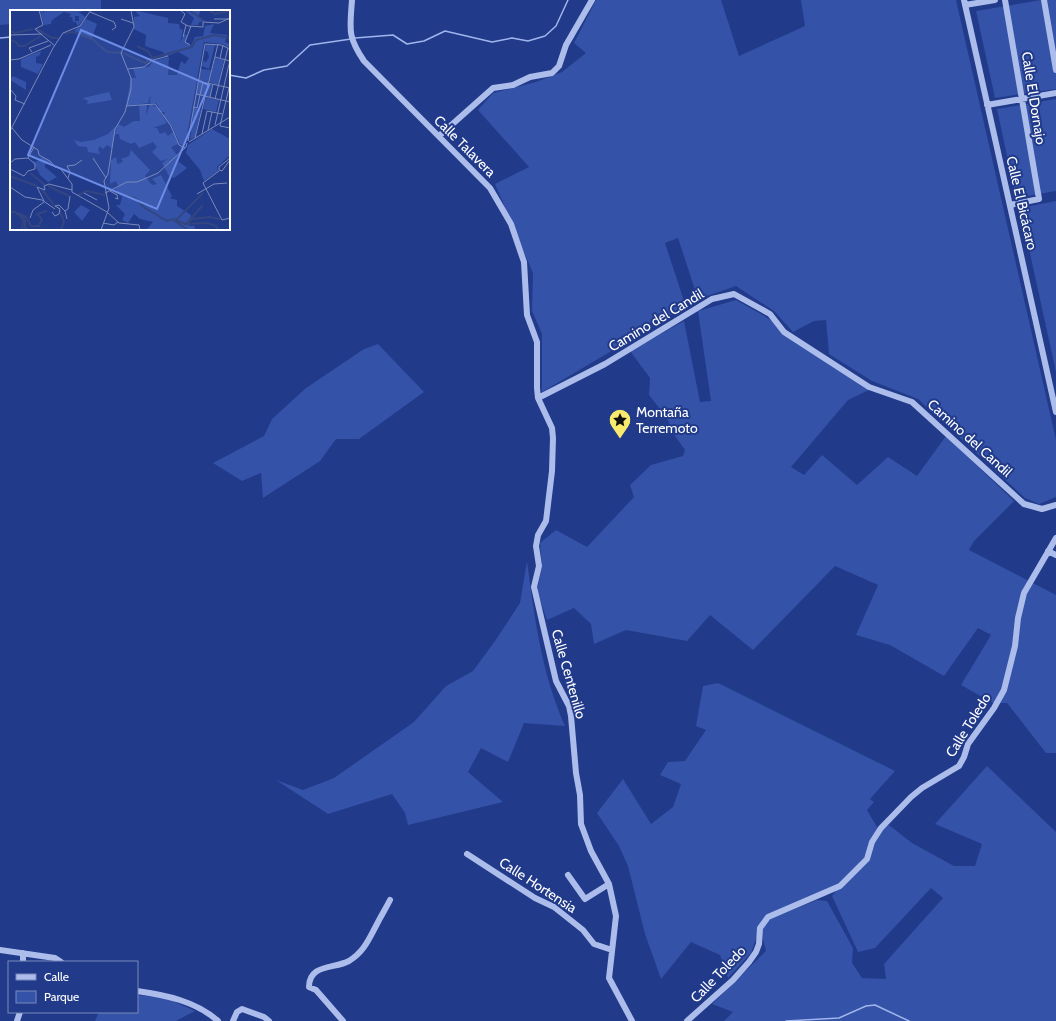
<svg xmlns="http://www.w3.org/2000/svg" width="1056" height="1021" viewBox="0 0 1056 1021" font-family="Cabin,sans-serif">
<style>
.green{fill:#3452a7;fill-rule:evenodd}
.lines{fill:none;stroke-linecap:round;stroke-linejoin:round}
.stream{stroke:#a0b5ec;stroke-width:1.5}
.minor{stroke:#acbdeb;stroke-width:6}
.labels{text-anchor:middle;stroke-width:4;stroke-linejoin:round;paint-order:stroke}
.street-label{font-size:14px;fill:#fff;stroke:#213a8a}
.poi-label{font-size:14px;fill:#fff;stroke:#213a8a;text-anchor:start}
.inset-river{fill:none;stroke:#334682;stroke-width:2}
.inset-road{fill:none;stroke:#7a89b9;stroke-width:1}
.view{fill:#6c8ce6;fill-opacity:0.15;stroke:#6c8ce6;stroke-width:2}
.inset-edge{fill:none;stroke:#fff;stroke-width:2}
</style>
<rect width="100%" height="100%" fill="#213a8a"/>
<path class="green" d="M 0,0 L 101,0 L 101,11 L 11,11 L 11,24 L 0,25 Z
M 596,0 L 721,0 L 739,56 L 805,26 L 801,0 L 956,0 L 1056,440 L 1056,497 L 1039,504 L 1025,498 L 918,399 L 872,381 L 829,354 L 826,320 L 814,321 L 793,332 L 774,311 L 736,286 L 698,299 L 678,238 L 665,243 L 686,307 L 542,392 L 542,334 L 532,311 L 533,273 L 495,184 L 529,167 L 478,110 L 493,93 L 536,82 L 562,72 L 586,53 L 574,43 Z
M 1041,0 L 1056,0 L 1056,89 L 995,98 L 976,11 Z
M 1056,99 L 1056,191 L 1016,198 L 997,109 Z
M 1056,201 L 1056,372 L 1020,208 Z
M 736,300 L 766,317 L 871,389 L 848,400 L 791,467 L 804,475 L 822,455 L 857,485 L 888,457 L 917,476 L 946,436 L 1014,501 L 974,541 L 969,550 L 1056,595 L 1056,753 L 1046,753 L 1007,703 L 993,703 L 961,685 L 991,635 L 978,628 L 944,676 L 890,645 L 856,635 L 878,585 L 835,566 L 753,650 L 710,615 L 687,641 L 626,630 L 594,644 L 591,624 L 574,608 L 547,620 L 537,591 L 542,567 L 540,543 L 556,530 L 587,547 L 634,497 L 630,485 L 651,465 L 683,456 L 685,450 L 675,436 L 667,418 L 649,395 L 650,378 L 630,351 L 684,321 L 700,402 L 711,401 L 698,311 Z
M 378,344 L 424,392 L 359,439 L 336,439 L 320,461 L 263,498 L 261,473 L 242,481 L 213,463 L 264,436 L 272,419 L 306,388 L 364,349 Z
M 527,561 C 535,620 541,671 565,726 L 524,723 L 508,762 L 481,748 L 468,772 L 503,802 L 408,825 L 405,813 L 392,794 L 328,814 L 276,780 L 303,790 L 334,778 L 414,722 L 446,686 L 473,671 L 495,641 L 520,603 Z
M 718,683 L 895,771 L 870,799 L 874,802 L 867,810 L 877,827 L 889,825 L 912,843 L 954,866 L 975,866 L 982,844 L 935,824 L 987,766 L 1056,832 L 1056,1021 L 724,1021 L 733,1012 L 712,1004 L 766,951 L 760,928 L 751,953 L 728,978 L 720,955 L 691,942 L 661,979 L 645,934 L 628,866 L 619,846 L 597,813 L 623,779 L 651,824 L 673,807 L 681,784 L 660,775 L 668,762 L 685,761 L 706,730 L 696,726 L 703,686 ZM 839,887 L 832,896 L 858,952 L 875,948 L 931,888 L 943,898 L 884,964 L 886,979 L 862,978 L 852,963 L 853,948 L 827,901 L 817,900 L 770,919 L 768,917 Z
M 137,995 L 166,998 L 195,1011 L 176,1021 L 95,1021 L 99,1012 L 137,1012 Z"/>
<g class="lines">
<path class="stream" d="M 0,38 L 11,37
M 355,38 L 393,35 L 407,44 L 424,41 L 445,31 L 492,42 L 512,38 L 528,41 L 545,36 L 556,26 L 568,0
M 229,75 L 246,78 L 264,70 L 287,66 L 310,45 L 351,39
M 786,1021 L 839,1018 L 866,1006 L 875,1005 L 909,1021"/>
<path class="minor" d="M 352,0 C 350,29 347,36 364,61 L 490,188 L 511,224 L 524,262 L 527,315 L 537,342 L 537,388 L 538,398 L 552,428 L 553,438 L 552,471 L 546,521 L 538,535 L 536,546 L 539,566 L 534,587 L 556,681 L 569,706 L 571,716 L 576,773 L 580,795 L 581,824 L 591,851 L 609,884 L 616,916 L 609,978 L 632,1021
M 964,0 L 1056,412
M 1005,0 L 1039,199 L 1010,205
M 1044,0 L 1056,70
M 965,5 L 995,0
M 987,105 L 1056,93
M 439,136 L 493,88 L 513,85 L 530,77 L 552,73 L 559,66 L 566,45 L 592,0
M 538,398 L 605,364 L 712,299 L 734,294 L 770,314 L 784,332 L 869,387 L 912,402 L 1024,504 L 1042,509 L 1056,505
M 1048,551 L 1056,555
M 467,854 L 535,898 L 554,907 L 583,930 L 594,944 L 612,950
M 568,875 L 585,899 L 609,884
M 0,950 L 55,958 L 61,962
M 23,953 L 23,962
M 137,991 C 165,995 196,1001 218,1021
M 17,1021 L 20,1012
M 233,1021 L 237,1012 L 242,1009 L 264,1017 L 269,1021
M 343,1021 L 316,990 L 309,987 C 309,964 334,969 349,961 C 364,952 369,939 377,924 C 381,916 386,908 390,900
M 687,1021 L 733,980 L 749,962 L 756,952 L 759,944 L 760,928 L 768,917 L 840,886 L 867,859 L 872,842 L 881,828 L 911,797 L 922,788 L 959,766 L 964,757 L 968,744 L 994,708 L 1004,690 L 1015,646 L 1018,618 L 1024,593 L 1056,538"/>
</g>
<defs>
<g id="sight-pin" transform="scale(1.15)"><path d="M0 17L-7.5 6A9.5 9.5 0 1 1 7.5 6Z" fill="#f8ea6d" stroke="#213a8a"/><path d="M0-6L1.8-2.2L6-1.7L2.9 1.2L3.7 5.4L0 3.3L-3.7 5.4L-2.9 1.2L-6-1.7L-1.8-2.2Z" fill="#111"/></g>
</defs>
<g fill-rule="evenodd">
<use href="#sight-pin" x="620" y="420"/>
</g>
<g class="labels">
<g class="street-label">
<text transform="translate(1034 98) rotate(81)" y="5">Calle El Dornajo</text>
<text transform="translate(465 146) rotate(45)" y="5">Calle Talavera</text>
<text transform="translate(1022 203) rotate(77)" y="5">Calle El Bicácaro</text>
<text transform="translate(656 320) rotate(-31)" y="5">Camino del Candil</text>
<text transform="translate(970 438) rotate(42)" y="5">Camino del Candil</text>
<text transform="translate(569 674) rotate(74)" y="5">Calle Centenillo</text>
<text transform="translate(968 725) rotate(-58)" y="5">Calle Toledo</text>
<text transform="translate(538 885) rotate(33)" y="5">Calle Hortensia</text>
<text transform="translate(718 974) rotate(-46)" y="5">Calle Toledo</text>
</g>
<g class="poi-label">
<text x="636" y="417">Montaña<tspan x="636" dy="16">Terremoto</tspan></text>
</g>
</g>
<g transform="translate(10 10)">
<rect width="220" height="220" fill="#213a8a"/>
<path d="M 30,0 L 33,0 L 33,4 L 35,0 L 69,0 L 73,2 L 68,2 L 76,7 L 68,16 L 65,11 L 69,11 L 69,6 L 65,6 L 65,12 L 63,12 L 62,7 L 59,7 L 61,4 L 54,2 L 42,10 L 41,14 L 34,15 ZM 124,0 L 158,8 L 158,13 L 169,14 L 170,19 L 173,20 L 170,33 L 174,24 L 177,25 L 175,32 L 181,36 L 185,27 L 193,26 L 195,16 L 204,14 L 200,23 L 217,25 L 215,32 L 220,34 L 220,38 L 212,34 L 194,32 L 175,135 L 170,134 L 162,116 L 153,106 L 155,102 L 150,102 L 157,113 L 143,118 L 147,118 L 150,124 L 155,122 L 158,126 L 163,122 L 168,134 L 161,137 L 169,148 L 168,151 L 177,158 L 164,168 L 159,166 L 152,153 L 158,149 L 151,151 L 142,142 L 147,137 L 143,132 L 129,138 L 125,132 L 121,134 L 110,129 L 109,124 L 105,124 L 108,114 L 114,117 L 124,111 L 130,111 L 129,95 L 137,95 L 136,106 L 140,94 L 149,98 L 146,93 L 140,93 L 141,84 L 138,93 L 116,96 L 121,68 L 126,68 L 123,58 L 139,57 L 143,51 L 159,47 L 158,65 L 167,65 L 171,51 L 175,54 L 179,48 L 168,42 L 155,47 L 153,42 L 135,36 L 136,25 L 124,19 L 124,7 L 130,6 ZM 174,0 L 191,0 L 188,7 L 195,11 L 189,12 L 188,15 L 181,15 L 184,8 ZM 76,9 L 87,14 L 82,28 L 64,21 ZM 196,34 L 205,35 L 199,59 L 192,56 L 193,51 L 196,52 L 199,47 L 198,42 L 195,41 ZM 31,41 L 30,45 L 26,47 L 26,53 L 33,54 L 28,64 L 11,57 L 11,49 ZM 205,48 L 214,50 L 208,75 L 199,72 ZM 191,59 L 201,60 L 198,72 L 189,70 ZM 3,66 L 16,72 L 16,80 L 0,70 ZM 189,72 L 202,75 L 200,87 L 187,84 ZM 99,82 L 102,90 L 77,94 L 78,91 L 73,88 ZM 196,87 L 209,90 L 206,102 L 193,99 ZM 184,98 L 191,100 L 185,127 L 180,130 ZM 106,116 L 102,138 L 97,135 L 93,139 L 90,136 L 88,139 L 90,144 L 78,142 L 77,137 L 68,136 L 64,130 L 71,132 L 84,130 L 98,124 ZM 202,119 L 220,129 L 220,145 L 207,157 L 208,161 L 194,171 L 190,160 L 176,143 L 178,135 ZM 121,140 L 140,160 L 135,166 L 142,175 L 147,174 L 142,169 L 151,165 L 162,186 L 160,188 L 167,190 L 167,196 L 181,205 L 179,216 L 185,216 L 184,220 L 136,220 L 143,212 L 130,209 L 124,204 L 118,213 L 112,210 L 115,204 L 106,195 L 110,195 L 112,187 L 105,183 L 107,181 L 105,179 L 115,173 L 109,177 L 106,171 L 100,174 L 101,150 L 106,147 L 107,154 L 111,153 L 113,151 L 111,149 L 119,146 ZM 32,147 L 42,153 L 35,154 L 35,157 L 47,167 L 38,172 L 30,165 L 23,151 L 26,152 ZM 71,195 L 80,200 L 72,211 L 64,202 Z" fill="#3452a7"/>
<path class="inset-river" d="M 179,0 L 193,10M 199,0 L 205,4 L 219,1M 27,19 L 42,28 L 48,28M 0,21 L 5,23 L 23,19M 54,23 L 63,22 L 82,29 L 97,42 L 113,43 L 135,53 L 142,48 L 182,37 L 186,30 L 204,25 L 220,28M 0,30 L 6,32 L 9,36 L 14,36 L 31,26M 127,36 L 139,42 L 142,48M 20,163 L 35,175M 0,166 L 27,176M 38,176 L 59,186M 32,180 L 45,196M 105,183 L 125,188 L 135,198 L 157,211 L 163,209 L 176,214 L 182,209 L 199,207 L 210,209M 68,185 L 77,181 L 95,185M 193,195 L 176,214 L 197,213 L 206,216 L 208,220M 48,197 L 54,211 L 51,220M 0,202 L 5,202 L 15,210 L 15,217 L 18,220M 12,220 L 13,210 L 8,203 L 16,207 L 21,216 L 29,216 L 32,209 L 27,204 L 37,201M 178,220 L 165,211 L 193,183"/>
<path class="inset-road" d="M 29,0 L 33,15 L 25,19 L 45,36M 170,0 L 175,4 L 171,12 L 178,16 L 193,17 L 193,12 L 209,13 L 220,8M 80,2 L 104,12 L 106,17 L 102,20M 111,9 L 123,13M 204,9 L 219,9M 0,25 L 32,24M 173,27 L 176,15M 180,35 L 175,32 L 181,16M 22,42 L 19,38 L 38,31M 205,47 L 220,51M 210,48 L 213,35M 0,50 L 9,49 L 41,35M 118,59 L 134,57 L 143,50 L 158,46M 188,71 L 220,78M 219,78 L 210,116 L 220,118M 0,79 L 6,86 L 5,90 L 15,94M 186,84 L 220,92M 200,87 L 203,74M 205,89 L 218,38M 116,96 L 145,94 L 161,116 L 169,135 L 175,138M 183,97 L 187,98 L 193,72M 205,115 L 220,50M 2,118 L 12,130 L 28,140 L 29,145 L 40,151 L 45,157 L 50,158 L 62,174 L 62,182M 198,120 L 202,102M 0,121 L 43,38 L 53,23 L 70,16 L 81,0M 192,124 L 197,101 L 212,104M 185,128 L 208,34M 178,131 L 195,34 L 211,35 L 220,39M 179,132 L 220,107M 83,148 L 96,168M 220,148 L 209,157 L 209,160 L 212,161 L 220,150M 0,153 L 5,149 L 18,148 L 24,137M 0,159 L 14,166 L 18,161 L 25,159 L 25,154 L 18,148M 209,161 L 193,173 L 212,210 L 220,208M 58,168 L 60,162 L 57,156 L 65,155 L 72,150M 0,177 L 15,187 L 32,190 L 45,199M 27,177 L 35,180 L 34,176 L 39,174 L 62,180M 27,177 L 34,191M 100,181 L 107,185 L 108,189 L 105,188M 62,182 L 97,202M 74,183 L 87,190M 95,183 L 117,172 L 127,172 L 148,163 L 176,137 L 177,133M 187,184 L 204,174 L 217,173M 55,201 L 58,199 L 60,186M 42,202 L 45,206 L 49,204 L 50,199 L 45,196 L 49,195 L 55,201 L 57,209M 97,202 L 109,213 L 129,215 L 130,220M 20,208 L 23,200 L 34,192M 93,213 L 104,215 L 108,212M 91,220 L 99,198 L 94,171 L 98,164 L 105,119 L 115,102 L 121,79 L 121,68 L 111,43 L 124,17 L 121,0"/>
<path class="view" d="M 71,20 L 199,75 L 147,199 L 18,145 Z"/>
<rect width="220" height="220" class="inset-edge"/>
</g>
<rect x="8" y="961" width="130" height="52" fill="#213a8a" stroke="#7a89b9"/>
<rect x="16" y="974" width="20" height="6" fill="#acbdeb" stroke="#7a89b9"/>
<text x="44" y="981" font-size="12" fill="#ffffff">Calle</text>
<rect x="16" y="991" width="20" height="12" fill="#3452a7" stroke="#7a89b9"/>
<text x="44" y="1001" font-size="12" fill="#ffffff">Parque</text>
</svg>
